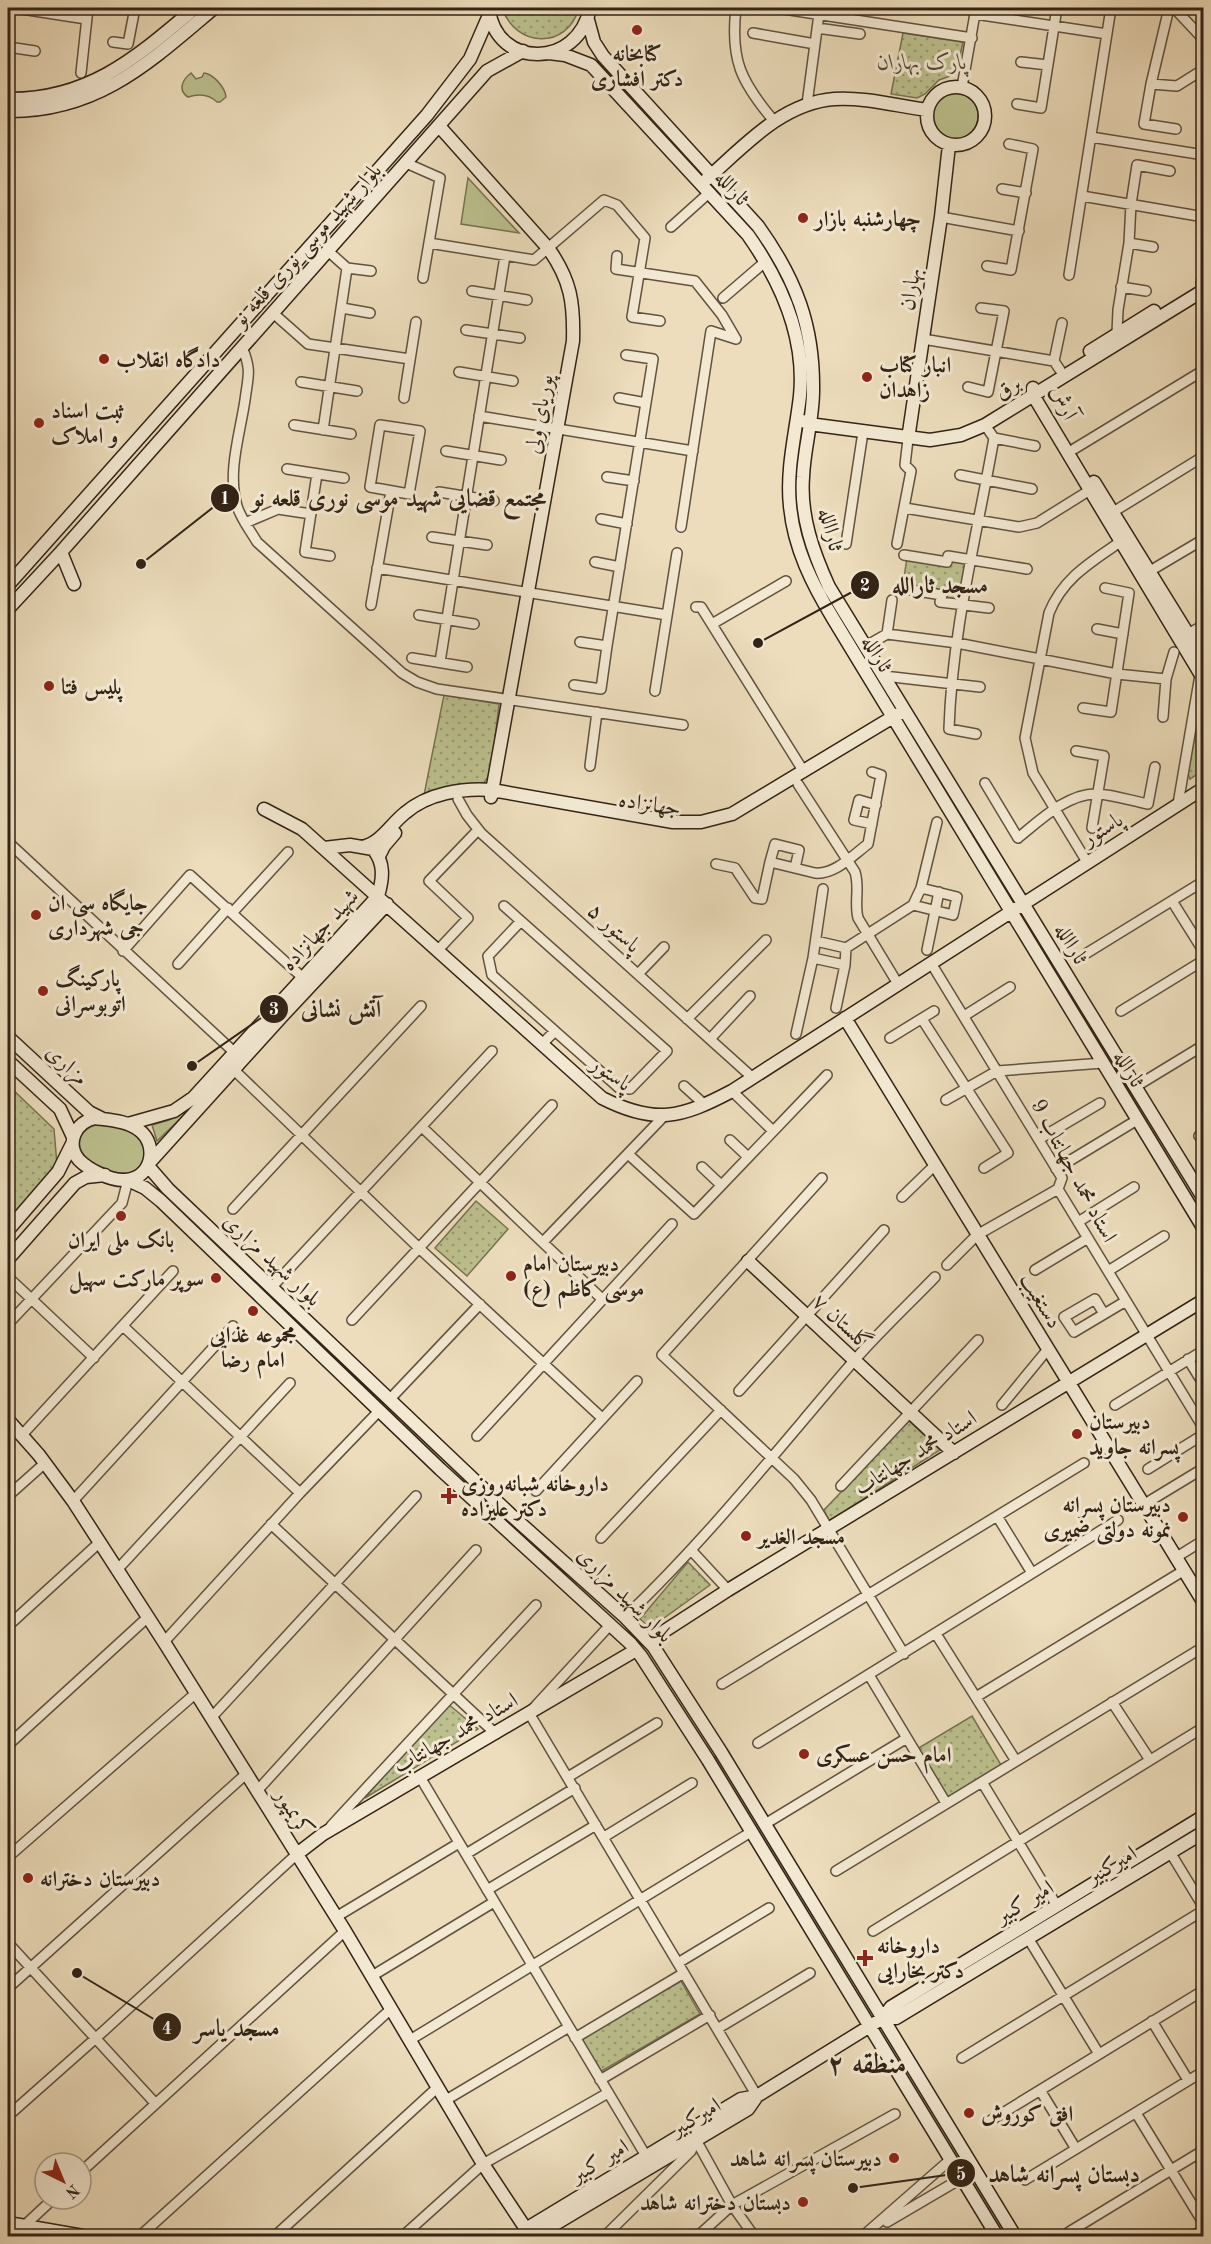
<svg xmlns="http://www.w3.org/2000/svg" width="1211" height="2244" viewBox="0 0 1211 2244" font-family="'Old Standard TT',Amiri,serif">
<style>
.green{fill:#bcc08e;stroke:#777252;stroke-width:1.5}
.park{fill:url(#park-dots);stroke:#777252;stroke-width:1.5}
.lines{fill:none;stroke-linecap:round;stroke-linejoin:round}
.street-casing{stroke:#615240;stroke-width:12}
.secondary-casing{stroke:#322316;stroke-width:15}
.street{stroke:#f3e9d3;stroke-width:9}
.secondary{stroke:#f3e9d3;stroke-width:12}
.poi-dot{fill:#8f2418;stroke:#f3e9d3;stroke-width:2}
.labels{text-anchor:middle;stroke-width:6;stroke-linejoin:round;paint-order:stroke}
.poi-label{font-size:22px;font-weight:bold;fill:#322316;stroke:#f3e9d3;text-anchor:start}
.park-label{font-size:22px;font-style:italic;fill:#544a34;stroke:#f3e9d3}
.street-label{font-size:22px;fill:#322316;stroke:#f3e9d3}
.district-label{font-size:28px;font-weight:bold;fill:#322316;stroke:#f3e9d3}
.leader{fill:none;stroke:#322316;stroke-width:2}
.callout-dot{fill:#322316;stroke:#f3e9d3;stroke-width:2}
.mark-label{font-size:18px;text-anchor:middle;font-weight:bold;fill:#fff}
.callout-label{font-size:24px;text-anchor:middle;font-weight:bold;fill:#322316;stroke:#f3e9d3;stroke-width:6;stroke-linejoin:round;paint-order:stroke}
</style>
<defs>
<pattern id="park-dots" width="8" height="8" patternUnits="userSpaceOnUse" patternTransform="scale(1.5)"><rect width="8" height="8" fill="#bcc08e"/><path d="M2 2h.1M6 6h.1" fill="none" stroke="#999c73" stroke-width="1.8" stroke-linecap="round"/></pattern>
</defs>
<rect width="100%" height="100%" fill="#edddbc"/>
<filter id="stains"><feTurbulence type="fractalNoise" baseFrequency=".00333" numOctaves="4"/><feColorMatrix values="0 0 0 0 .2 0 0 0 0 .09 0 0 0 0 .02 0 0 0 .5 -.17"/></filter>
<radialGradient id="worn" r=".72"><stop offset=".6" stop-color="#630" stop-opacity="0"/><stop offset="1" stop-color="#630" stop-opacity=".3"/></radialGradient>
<path class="green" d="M 191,73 L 196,79 L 202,77 L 204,73 C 213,74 225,87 226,97 L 220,102 L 217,102 C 209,94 200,93 188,97 C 177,90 183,79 191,73 Z
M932 116a23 23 0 1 1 46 0a23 23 0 1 1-46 0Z
M 468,178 L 519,233 L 461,224 Z
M 203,1097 L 157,1141 L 152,1125 L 169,1120 Z
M 95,1125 C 107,1125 126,1128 136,1134 C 149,1143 147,1166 132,1172 C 115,1178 70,1159 81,1136 C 84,1130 89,1127 95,1125 Z"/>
<path class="park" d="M 502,8 L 579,8 C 567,50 516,48 502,8 Z
M 903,33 L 963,42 L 956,74 L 939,80 L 925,94 L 917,98 L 891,94 Z
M 907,558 L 949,566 L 951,560 L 966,563 L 959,601 L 944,599 L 945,590 L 903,584 Z
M 1200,692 L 1203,692 L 1203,770 L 1190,779 L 1185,766 Z
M 444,695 L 499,704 L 491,773 L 483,784 L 424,795 Z
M 8,1085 L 54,1129 L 57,1165 L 8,1221 Z
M 476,1201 L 508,1229 L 467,1276 L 435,1248 Z
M 909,1421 L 940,1450 L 829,1521 L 824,1510 Z
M 688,1562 L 710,1585 L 650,1628 L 640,1619 Z
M 447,1703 L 478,1729 L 365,1798 Z
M 972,1716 L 1001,1765 L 947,1798 L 917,1749 Z
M 681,1981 L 700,2014 L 600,2072 L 580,2039 Z"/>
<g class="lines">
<g class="street-casing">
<path id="street" d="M 15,8 L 86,19
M 736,8 C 730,60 741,82 774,121
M 777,8 L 972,38
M 1169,8 L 1151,84 L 1144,124 L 1176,129
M 1174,8 L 1204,40
M 8,10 L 8,8
M 975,14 L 1107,34
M 817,28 L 860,34
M 753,33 L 815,44
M 113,42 L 128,44 L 135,8
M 8,47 L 35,51
M 1021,62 L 1048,65
M 81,73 L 88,8
M 1151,84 L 1177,86 L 1204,69
M 962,87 L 976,8
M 807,104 L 819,14
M 1017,104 L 1041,108 L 1057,8
M 1091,137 L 1204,155
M 406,163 L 440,178 L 423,278
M 1002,189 L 1026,193
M 1082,196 L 1204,217
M 941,217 L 1019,231
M 671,227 L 710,192
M 429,243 L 534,260 L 604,200 L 617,205 L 645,238 L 632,317 L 660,321
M 1129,243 L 1153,247
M 328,251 L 347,268 L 371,271
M 617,256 L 616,269 L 695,281 L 722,315 L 736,339
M 987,266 L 1011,270 L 1033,149 L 1009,144
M 1069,275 L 1111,8
M 1201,283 L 1204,266
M 1121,287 L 1146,291
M 472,291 L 527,300
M 723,298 L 766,261
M 342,308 L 370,313
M 273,313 L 308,344 L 410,359
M 466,330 L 520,338
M 1117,333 L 1118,310 L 1129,243 L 1131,204 L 1137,165 L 1170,171
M 923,339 L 1054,361
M 242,347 C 252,371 248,376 245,400 C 240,434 227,472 237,506 C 241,519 250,530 257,542 L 402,673 L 417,682 L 437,689 L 683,725
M 1060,370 L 1054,361 L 1062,323
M 459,372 L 513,381
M 301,382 L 357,391
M 968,387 L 988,392 L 1004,311 L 981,308
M 404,398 L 416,322
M 619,398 L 646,403
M 479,416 L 693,451
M 294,425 L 351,434
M 380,425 L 420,431 L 409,494 L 370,487 Z
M 985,425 L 994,438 L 1035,446
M 323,430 L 347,268
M 1074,449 L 1204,370
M 446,451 L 501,460
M 287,469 L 344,478
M 317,474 L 305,552 L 330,556
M 960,475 L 1032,489
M 607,477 L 634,481
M 439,492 L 494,501
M 905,508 L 1019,527 L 1037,523 L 1090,490
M 1113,512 L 1204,456
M 601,519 L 627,524
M 245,523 L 278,509 L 311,514
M 681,527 L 711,331 L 736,339
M 432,537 L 487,545
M 846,544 L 863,432
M 897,544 L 911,471 L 905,465 L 908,439
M 904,555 L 947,562 L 948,556 L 1027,569
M 595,562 L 620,567
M 377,568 L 667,615
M 1150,571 L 1204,539
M 899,588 L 942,595 L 940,602 L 989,608
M 371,605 L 391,491
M 696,607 L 701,607 L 804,772
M 419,615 L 474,624
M 712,624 L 786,581
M 1097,629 L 1123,634
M 887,634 L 957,643 L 1117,674 L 1166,679
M 887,634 L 892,600
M 1188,634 L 1204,625
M 580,642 L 607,646
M 866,646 L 887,634
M 412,658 L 467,667
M 440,662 L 505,256
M 884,676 L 980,687
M 574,685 L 601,689 L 607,646 L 653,359 L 626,355
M 655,691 L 677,553
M 1083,708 L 1111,712 L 1129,593 L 1105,588
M 1163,717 L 1166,679 L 1174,652
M 976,734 L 949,729 C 952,631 977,535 994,438
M 1076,751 L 1104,756 L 1092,828
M 590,766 L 597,712
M 985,783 L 1018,838 C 1039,821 1069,792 1098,794 C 1114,795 1132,801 1148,804 L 1155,767
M 798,784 L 855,872 C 860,888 854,902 858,918 L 898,984
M 458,799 L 467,815 L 481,833 L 753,1078
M 1178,804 L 1200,675
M 872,824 L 854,820 L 859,800 L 876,805
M 8,842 L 234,1052
M 770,862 L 775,844 L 799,850 L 795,868
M 1087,862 L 1033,773 L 1025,738 L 1049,613 C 1063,578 1091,562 1120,542
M 716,864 L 735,868 L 755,898 L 762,899 L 770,862 L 815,873 C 835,875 853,855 868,844 L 881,775 L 872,772
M 1172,901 L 1204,952
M 913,905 L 953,915 L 957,897 L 921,888
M 504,906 C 558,954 613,1003 667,1051 L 630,1089 L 619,1088 L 492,975 L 488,956 L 521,921
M 233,912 L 288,852
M 816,941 L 846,948
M 438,950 L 468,918 L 429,881 L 478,830
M 927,950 L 939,892
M 123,951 L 190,875 L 302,977
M 1087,953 L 1204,881
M 813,958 L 845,965
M 931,963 L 1062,1178 L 1058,1189 L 1204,1429
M 178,964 L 228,908
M 638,974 L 664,947
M 836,1008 L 845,965 L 846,948 L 913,905 L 921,888 L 937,822
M 1121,1011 L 1204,960
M 964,1016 L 1010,987
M 687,1019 L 766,940
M 922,1019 L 1008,1153 L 984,1168
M 796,1034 L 813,958 L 823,889
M 890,1038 L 934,1011
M 710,1039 L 750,996
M 542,1044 L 555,1031
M 233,1069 L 419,1248 L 602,1418
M 684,1086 L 705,1105
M 1135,1087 L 1204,1045
M 732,1091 L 773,1131
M 946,1100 L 997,1071 L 1103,1063
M 422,1127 L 602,1299
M 1199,1136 L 1204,1133
M 1039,1139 L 1100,1103
M 730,1140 L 748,1157
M 628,1154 L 694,1214 L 827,1075
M 702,1167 L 721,1185
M 1056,1169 L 1137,1120
M 822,1178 L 662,1355 L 794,1479 L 811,1500 L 904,1654
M 902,1197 L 935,1165
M 233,1209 L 421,1006
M 1078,1222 L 1134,1187
M 543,1242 L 665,1115
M 947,1265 L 977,1235 L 1058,1189
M 1035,1270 L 1088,1238
M 1108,1271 L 1164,1236
M 8,1277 L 94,1358
M 272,1287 L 492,1051
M 1104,1314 L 1095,1299 L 1064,1317 L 1074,1332 L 1126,1301
M 352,1320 L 552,1105
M 8,1324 L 122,1203 L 128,1180
M 123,1326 L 300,1493
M 1188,1359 L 1204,1385
M 739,1391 L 884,1230
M 390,1399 L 480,1304
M 1002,1405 L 1048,1349
M 1115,1405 L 1204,1350
M 22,1435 L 173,1271
M 477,1436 L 672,1224
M 1148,1469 L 1204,1434
M 841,1486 L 978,1340
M 536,1491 L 637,1381
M 8,1496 L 45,1463
M 73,1501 L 233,1326
M 1143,1505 L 1204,1468
M 997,1516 L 1032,1573
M 271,1524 L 496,1734
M 601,1538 L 721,1410
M 691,1550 L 728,1590
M 1175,1558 L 1204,1540
M 117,1570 L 290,1383
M 625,1617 C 708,1538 778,1449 852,1363 C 878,1333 907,1306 935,1277
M 610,1625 L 529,1713 L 757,2096
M 8,1626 L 100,1542
M 936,1634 L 1016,1761
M 164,1642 L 300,1493 L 379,1411
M 869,1675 L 946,1803
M 722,1684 L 1084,1463
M 976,1697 L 1183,1571
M 1112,1702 L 1150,1760
M 211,1718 L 416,1496
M 758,1743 L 1118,1520
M 8,1745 L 148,1617
M 420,1777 L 646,2156
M 568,1777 L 657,1723
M 982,1782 L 1057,1906
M 257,1791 L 476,1550
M 765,1824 L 907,1738
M 331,1826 L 536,1605
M 604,1837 L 692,1783
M 1170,1852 L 1204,1908
M 466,1854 L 575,1788
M 8,1857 L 196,1693
M 836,1871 L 1200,1649
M 487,1890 L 596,1825
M 336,1917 L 459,1843
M 873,1931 L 1204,1727
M 1028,1938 L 1099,2054
M 8,1943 L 155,2103
M 678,1963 L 769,1908
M 372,1976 L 494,1902
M 8,1988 L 246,1774
M 1152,2021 L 1188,2080
M 717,2029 L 810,1973
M 575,2038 L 684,1973
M 410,2040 L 751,1832
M 962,2058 L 1204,1910
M 600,2080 L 710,2015
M 1040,2090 L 1076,2149
M 446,2100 L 569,2027
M 1136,2113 L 1204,2224
M 8,2116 L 96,2038 L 297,1854
M 988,2122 L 1204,1990
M 696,2140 L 732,2205 L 754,2236
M 81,2172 L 345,1931
M 1025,2180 L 1204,2071
M 887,2222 L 962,2178
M 24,2226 L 53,2199
M 1069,2232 L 1204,2150
M 140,2236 L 391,2009
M 275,2236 L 438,2087
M 403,2236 L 483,2164 L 608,2093
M 605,2236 L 691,2151 L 696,2140
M 698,2236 L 732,2205 L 895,2114
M 863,2236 L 951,2159"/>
</g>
<g class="secondary-casing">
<path id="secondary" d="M 489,10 C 497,69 578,69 590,8
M 588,20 L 594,42 L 603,56 L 758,226 C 796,279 814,326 813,391 C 813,420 804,448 803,477 C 800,516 813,552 829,587 L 1204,1199
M 549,53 L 565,55 L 591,65 L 748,235 C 781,282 806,336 800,396 C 796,432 786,469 790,506 C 794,548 812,584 834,620 L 1204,1229
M927 116a29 29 0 1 1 58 0a29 29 0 1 1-58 0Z
M 8,99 C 89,100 137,57 195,8
M 8,111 C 98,112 150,62 214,8
M 439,126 L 548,248 C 571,280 574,303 573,341 L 491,797
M 707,179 C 744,146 782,103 834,99 C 865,97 897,106 927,110
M 1090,351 L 1154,311
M 1033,388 L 1033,395 L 1204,680
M 803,421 L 809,424 L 930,440 L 961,435 L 985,425 L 1204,290
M 908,439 L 941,217 L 949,145
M 1094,482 L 1204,660
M 61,552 L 74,584
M 8,585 L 427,115 L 470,59 L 490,13
M 8,609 L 61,552 L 487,71 L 523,51
M 264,809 L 302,829 L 602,1098 C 655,1125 681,1118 732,1091 L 1204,788
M 362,847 C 381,843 390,825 405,813 C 428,793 462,788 492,790 L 673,822 L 701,822 L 732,814 L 898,714
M 379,856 L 384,846 L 395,833
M 845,1018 L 1204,1603
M 8,1037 L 89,1112 L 101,1118
M 8,1061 L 60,1109 L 73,1137
M 95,1118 C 109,1120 128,1121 139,1130 C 159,1145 152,1179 125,1180 C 111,1181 89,1170 79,1160 C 65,1143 76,1122 95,1118 Z
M 128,1124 L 174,1111 L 193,1098 L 378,896 C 383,879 385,863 373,849 L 350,845 L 324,848
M 150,1162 L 284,1014 L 387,904
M 148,1166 L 168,1189 L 511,1515 L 625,1617 L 653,1646 L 721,1752 L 1015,2236
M 128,1180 L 145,1188 L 161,1201 L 440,1469 L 631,1644 L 641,1656 L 708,1760 L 997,2236
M 8,1230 L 58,1172 L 72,1144
M 8,1259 L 75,1183 L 86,1177 L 105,1175
M 748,1261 L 954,1453
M 8,1420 L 39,1455 L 73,1501 L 164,1642 L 345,1931 L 483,2164 L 526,2229 L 534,2236
M 649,1641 L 728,1590 L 1204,1300
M 297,1854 L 323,1834 L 636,1650
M 883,2018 L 896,2018 L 1204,1832
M 8,2223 L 83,2236
M 526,2229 L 741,2099 L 757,2096
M 535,2236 L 748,2109 L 757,2096 L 883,2018 L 891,2007 L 1204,1816
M 1195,2236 L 1204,2232"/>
</g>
<use href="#street" class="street"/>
<use href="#secondary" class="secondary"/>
</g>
<g class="poi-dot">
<circle cx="637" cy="30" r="6"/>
<circle cx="803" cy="218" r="6"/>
<circle cx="104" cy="359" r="6"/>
<circle cx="867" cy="377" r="6"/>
<circle cx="39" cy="423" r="6"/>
<circle cx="49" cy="686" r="6"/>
<circle cx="36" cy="915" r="6"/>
<circle cx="43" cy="991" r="6"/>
<circle cx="121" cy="1216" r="6"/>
<circle cx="511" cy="1276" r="6"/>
<circle cx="216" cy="1278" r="6"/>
<circle cx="253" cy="1311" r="6"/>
<circle cx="1077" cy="1434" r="6"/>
<path d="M446 1487h6v6h6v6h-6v6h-6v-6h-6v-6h6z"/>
<circle cx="1183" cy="1517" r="6"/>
<circle cx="746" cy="1536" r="6"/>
<circle cx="804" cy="1754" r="6"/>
<circle cx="28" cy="1878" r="6"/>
<path d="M862 1949h6v6h6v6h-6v6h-6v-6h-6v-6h6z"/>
<circle cx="969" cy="2113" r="6"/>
<circle cx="894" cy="2158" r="6"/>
<circle cx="803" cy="2202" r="6"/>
</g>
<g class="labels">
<g class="poi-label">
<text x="637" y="61" text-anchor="middle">کتابخانه<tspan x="637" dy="25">دکتر افشاری</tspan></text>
<text x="815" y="226">چهارشنبه بازار</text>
<text x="116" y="367">دادگاه انقلاب</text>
<text x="879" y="372">انبار کتاب<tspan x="879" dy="25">زاهدان</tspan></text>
<text x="51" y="418">ثبت اسناد<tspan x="51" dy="25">و املاک</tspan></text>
<text x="61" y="694">پلیس فتا</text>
<text x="48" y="910">جایگاه سی ان<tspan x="48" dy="25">جی شهرداری</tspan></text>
<text x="55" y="986">پارکینگ<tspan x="55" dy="25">اتوبوسرانی</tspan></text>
<text x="121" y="1247" text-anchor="middle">بانک ملی ایران</text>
<text x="523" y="1271">دبیرستان امام<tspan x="523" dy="25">موسی کاظم (ع)</tspan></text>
<text x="204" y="1286" text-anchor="end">سوپر مارکت سهیل</text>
<text x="253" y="1342" text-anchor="middle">مجموعه غذایی<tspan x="253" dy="25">امام رضا</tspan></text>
<text x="1089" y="1429">دبیرستان<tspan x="1089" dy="25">پسرانه جاوید</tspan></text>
<text x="461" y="1491">داروخانه شبانه‌روزی<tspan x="461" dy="25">دکتر علیزاده</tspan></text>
<text x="1171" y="1512" text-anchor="end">دبیرستان پسرانه<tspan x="1171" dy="25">نمونه دولتی ضمیری</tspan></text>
<text x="758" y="1544">مسجد الغدیر</text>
<text x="816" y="1762">امام حسن عسکری</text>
<text x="40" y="1886">دبیرستان دخترانه</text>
<text x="877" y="1953">داروخانه<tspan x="877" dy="25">دکتر بخارایی</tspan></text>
<text x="981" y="2121">افق کوروش</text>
<text x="882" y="2166" text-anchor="end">دبیرستان پسرانه شاهد</text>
<text x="791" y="2210" text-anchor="end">دبستان دخترانه شاهد</text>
</g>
<g class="park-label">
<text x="922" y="69">پارک بهاران</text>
</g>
<g class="street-label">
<text transform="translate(733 187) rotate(48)" y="8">ثارالله</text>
<text transform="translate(306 244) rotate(-48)" y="8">بلوار شهید موسی نوری قلعه نو</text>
<text transform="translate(909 289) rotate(-81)" y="8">بهاران</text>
<text transform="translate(1007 387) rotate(-32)" y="8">برق</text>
<text transform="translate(1065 402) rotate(65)" y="8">آرش</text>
<text transform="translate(538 414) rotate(-80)" y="8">پوریای ولی</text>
<text transform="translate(832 529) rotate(75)" y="8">ثاراالله</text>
<text transform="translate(878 653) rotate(59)" y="8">ثارالله</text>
<text transform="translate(650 803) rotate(9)" y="8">جهانزاده</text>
<text transform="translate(1102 828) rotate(-32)" y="8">پاستور</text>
<text transform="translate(615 927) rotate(42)" y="8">پاستور ۵</text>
<text transform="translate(319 929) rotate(-47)" y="8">شهید جهانزاده</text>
<text transform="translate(1072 943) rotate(59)" y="8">ثاراالله</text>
<text transform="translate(68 1064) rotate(43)" y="8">مزاری</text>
<text transform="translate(1130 1068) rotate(59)" y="8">ثارالله</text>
<text transform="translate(612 1073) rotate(35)" y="8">پاستور</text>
<text transform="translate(1075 1170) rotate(62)" y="8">استاد محمد جهانتاب 9</text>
<text transform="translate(273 1259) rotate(43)" y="8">بلوار شهید مزاری</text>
<text transform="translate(1042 1300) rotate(59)" y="8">دستغیب</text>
<text transform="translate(843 1321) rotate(43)" y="8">گلستان ۷</text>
<text transform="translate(915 1452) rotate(-32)" y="8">استاد محمد جهانتاب</text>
<text transform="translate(626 1594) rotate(45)" y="8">بلوار شهید مزاری</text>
<text transform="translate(455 1732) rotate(-30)" y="8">استاد محمد جهانتاب</text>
<text transform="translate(295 1812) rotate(58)" y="8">کریمپور</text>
<text transform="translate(1111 1864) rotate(-31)" y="8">امیرکبیر</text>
<text transform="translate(1024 1901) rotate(-31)" y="8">امیر کبیر</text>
<text transform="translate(695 2116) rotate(-31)" y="8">امیرکبیر</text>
<text transform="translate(599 2160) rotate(-31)" y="8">امیر کبیر</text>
</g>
<g class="district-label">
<text x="867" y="2073">منطقه ۲</text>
</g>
</g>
<path class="leader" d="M141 564L225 498M758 643L865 585M192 1066L274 1009M77 1973L167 2027M853 2188L961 2173"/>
<g class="callout-dot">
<circle cx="141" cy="564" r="6"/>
<circle cx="758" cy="643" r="6"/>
<circle cx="192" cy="1066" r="6"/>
<circle cx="77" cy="1973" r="6"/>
<circle cx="853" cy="2188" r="6"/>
<circle cx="225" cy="498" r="15"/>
<circle cx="865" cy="585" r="15"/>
<circle cx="274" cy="1009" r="15"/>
<circle cx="167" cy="2027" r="15"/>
<circle cx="961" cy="2173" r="15"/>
</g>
<g class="mark-label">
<text x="225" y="504">1</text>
<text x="865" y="591">2</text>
<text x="274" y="1015">3</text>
<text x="167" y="2034">4</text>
<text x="961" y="2180">5</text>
</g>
<g class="callout-label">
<text x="399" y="506">مجتمع قضایی شهید موسی نوری قلعه نو</text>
<text x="940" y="593">مسجد ثارالله</text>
<text x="341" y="1017">آتش نشانی</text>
<text x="237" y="2036">مسجد یاسر</text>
<text x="1064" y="2182">دبستان پسرانه شاهد</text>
</g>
<rect width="1211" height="2244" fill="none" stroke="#edddbc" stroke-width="30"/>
<rect x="9" y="9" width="1193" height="2226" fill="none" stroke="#322316" stroke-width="3"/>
<rect x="15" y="15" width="1181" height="2214" fill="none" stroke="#322316" stroke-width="1.5"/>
<g transform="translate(63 2181) rotate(137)"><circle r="28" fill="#f3e9d3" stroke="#a69a87" stroke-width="1.5"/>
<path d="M0-4.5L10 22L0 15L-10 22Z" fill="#8f2418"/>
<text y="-9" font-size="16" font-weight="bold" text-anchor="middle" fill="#322316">N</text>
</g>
<rect width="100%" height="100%" filter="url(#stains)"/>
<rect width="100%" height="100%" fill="url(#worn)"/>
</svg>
